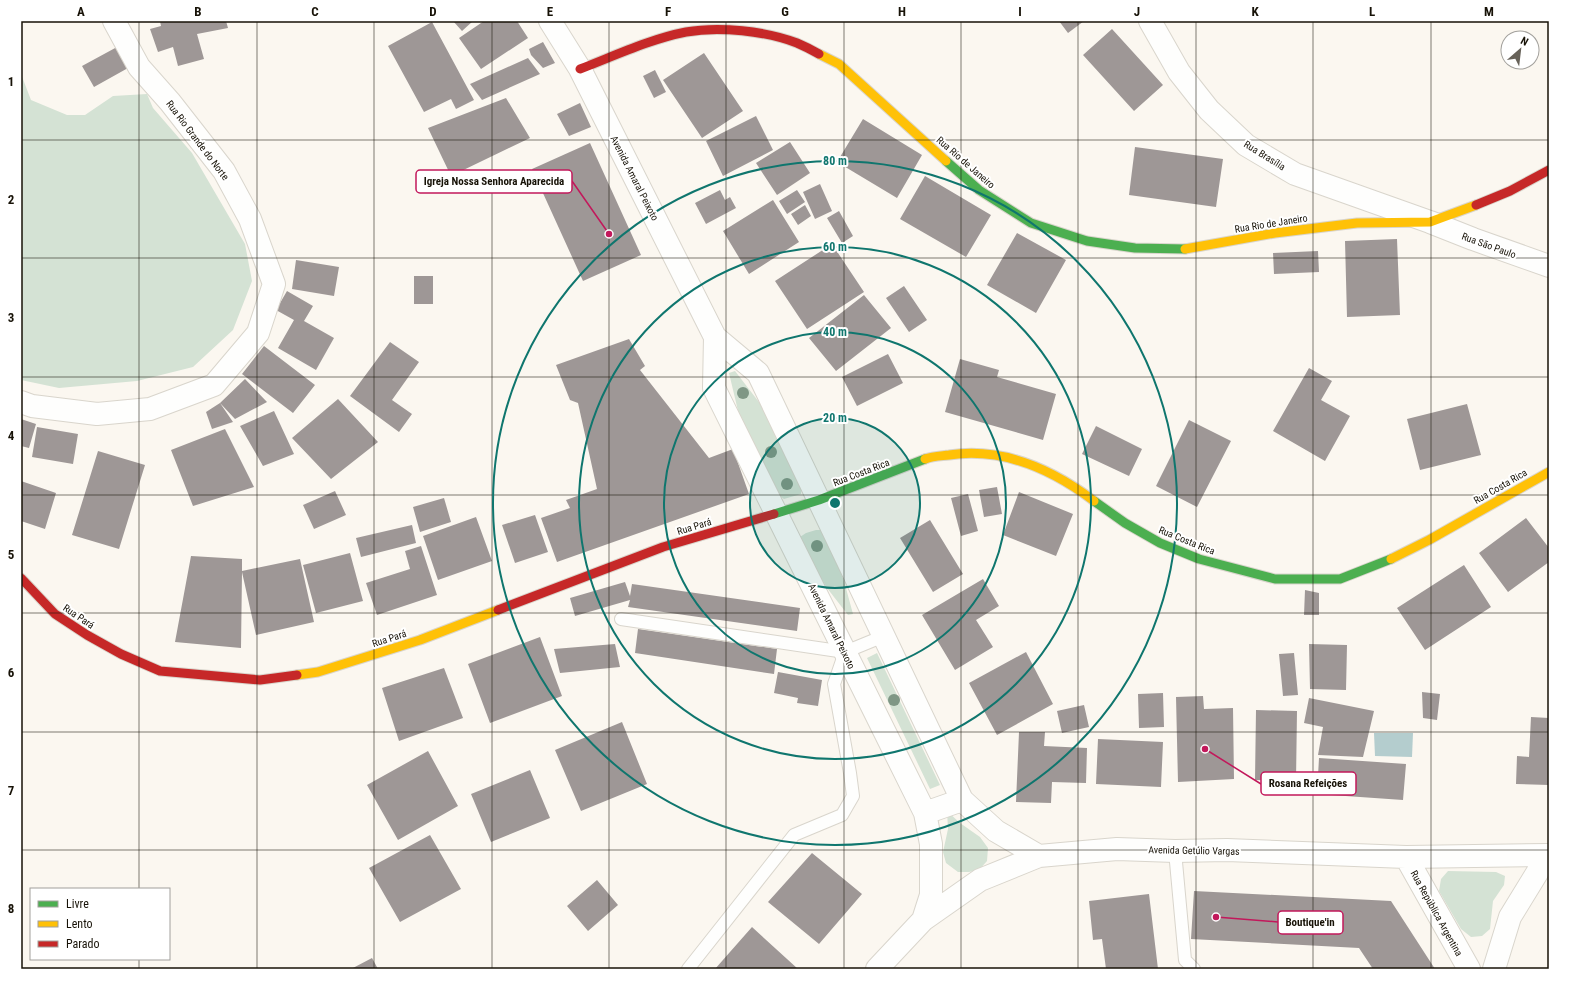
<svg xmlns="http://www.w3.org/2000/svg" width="1570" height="990" viewBox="0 0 1570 990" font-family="'Roboto Condensed',sans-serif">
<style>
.green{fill:#d4e2d4}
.water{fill:#b4cdce}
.building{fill:#9e9796}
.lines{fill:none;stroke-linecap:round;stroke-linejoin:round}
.lane-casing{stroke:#d9d5cc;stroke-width:14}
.street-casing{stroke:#d9d5cc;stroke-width:24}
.fast-casing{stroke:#d9d5cc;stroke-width:11}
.slow-casing{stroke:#d9d5cc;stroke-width:11}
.jam-casing{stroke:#d9d5cc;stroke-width:11}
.lane{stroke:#fefefd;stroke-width:12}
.street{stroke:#fefefd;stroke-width:22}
.fast{stroke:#4caf50;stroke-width:9}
.slow{stroke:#ffc107;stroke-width:9}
.jam{stroke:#c62828;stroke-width:9}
.tree{fill:#7f9785}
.grid{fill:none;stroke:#171207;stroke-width:1;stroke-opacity:0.55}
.ring{fill:none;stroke:#0f766e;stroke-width:2}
.labels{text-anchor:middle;stroke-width:4;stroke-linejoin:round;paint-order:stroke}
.street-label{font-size:10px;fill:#171207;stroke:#fff}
.centre{fill:#0f766e;stroke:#fff;stroke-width:2}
.ring-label{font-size:12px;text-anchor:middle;font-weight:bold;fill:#0f766e;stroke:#fff;stroke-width:4;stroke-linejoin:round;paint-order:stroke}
.leader{fill:none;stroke:#c2185b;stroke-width:1.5}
.callout-dot{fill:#c2185b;stroke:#fff;stroke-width:1.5}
.callout{fill:#fff;stroke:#c2185b;stroke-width:1.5}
.callout-label{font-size:11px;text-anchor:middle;font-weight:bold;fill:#171207}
.neatline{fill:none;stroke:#171207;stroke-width:1.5}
.grid-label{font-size:13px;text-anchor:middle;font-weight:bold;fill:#171207}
</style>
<rect width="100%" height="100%" fill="#fbf7f0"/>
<path class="green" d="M 21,74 L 31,100 L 67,115 L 85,115 L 113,96 L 147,94 L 153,108 L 192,153 L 245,244 L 252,281 L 233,330 L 193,367 L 137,381 L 59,388 L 21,380 Z
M 735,371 L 762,406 L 801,489 L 801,494 L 784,499 L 780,496 L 739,415 L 729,373 Z
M 816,530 L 821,530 L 825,534 L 844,581 L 853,614 L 848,615 L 827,588 L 801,543 L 800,537 L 806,533 Z
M 877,653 L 940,785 L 930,789 L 867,658 Z
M 947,811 L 960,823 L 980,837 L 988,848 L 987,861 L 979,870 L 969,872 L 958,872 L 946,863 L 943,852 L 948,829 Z
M 1448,871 L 1496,872 L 1505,876 L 1504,885 L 1493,901 L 1490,929 L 1482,936 L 1471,937 L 1461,929 L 1439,891 L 1441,879 Z"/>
<path class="water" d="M 1374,733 L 1413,733 L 1412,757 L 1375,756 Z"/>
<path class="building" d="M 160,21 L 226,21 L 228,28 L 197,34 L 204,59 L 178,66 L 173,47 L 158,52 L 150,29 L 161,26 Z
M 453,21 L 473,21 L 462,31 Z
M 484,21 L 517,21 L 528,38 L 481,69 L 459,38 Z
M 1059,21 L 1084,21 L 1068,33 Z
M 432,22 L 474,100 L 456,109 L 451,99 L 424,112 L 388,46 Z
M 1112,29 L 1163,85 L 1134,111 L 1083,55 Z
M 543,42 L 555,63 L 543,68 L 531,55 L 529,49 Z
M 117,47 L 128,68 L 94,87 L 82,66 Z
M 704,53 L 743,111 L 702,138 L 663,80 Z
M 528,58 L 540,74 L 482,100 L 470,84 Z
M 655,70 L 666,92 L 654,98 L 643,76 Z
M 506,98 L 530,138 L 451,176 L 428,128 Z
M 580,103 L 591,127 L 569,136 L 557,114 Z
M 756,116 L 773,150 L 723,176 L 706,141 Z
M 863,119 L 922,155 L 897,198 L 837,162 Z
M 790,142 L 810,173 L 777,195 L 756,163 Z
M 590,143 L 641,255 L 583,281 L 532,169 Z
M 1135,147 L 1223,159 L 1216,207 L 1129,195 Z
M 925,176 L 991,215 L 966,257 L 900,219 Z
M 820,184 L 832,211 L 815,219 L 803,192 Z
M 720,190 L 725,200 L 730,197 L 736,208 L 706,224 L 695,203 Z
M 797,190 L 805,202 L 787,214 L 779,201 Z
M 773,200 L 799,242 L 749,274 L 723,231 Z
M 805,205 L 811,216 L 798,225 L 791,214 Z
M 839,211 L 853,236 L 842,243 L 827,218 Z
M 1017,233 L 1066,260 L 1036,313 L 987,285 Z
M 1397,239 L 1400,315 L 1347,317 L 1345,241 Z
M 832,244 L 864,292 L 807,329 L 775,281 Z
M 1318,251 L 1319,272 L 1274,274 L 1273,253 Z
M 296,260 L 339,267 L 334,296 L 292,289 Z
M 414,276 L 433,276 L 433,304 L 414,304 Z
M 904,286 L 927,320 L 909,332 L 886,298 Z
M 287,291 L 313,306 L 304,321 L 334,338 L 316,370 L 278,348 L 294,320 L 276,310 Z
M 864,295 L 891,328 L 836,371 L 809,338 Z
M 629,339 L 645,366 L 640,370 L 709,458 L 733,449 L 749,494 L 557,562 L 541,518 L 570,508 L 566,500 L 597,489 L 578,403 L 570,400 L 556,365 Z
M 390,342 L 419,362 L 392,400 L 412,414 L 399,432 L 350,396 Z
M 264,346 L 315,385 L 293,413 L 242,374 Z
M 888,354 L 903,383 L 857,406 L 842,377 Z
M 960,359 L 999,370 L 997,377 L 1056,394 L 1043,440 L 945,412 Z
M 1309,368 L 1332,381 L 1321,400 L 1350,416 L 1325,461 L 1273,431 Z
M 245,379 L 267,402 L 235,419 L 220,403 Z
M 338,399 L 378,442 L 331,479 L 292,438 Z
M 220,403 L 233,422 L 212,429 L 206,412 Z
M 1467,404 L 1481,455 L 1420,470 L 1407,419 Z
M 274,411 L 294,454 L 263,466 L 240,426 Z
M 21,419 L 36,424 L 29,448 L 21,446 Z
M 1189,420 L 1231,441 L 1197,507 L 1156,486 Z
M 1096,426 L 1142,449 L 1129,476 L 1082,454 Z
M 37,427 L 78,434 L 73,464 L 32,457 Z
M 225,429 L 254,487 L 193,506 L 171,450 Z
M 98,451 L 145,465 L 119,549 L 72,535 Z
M 21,481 L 56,493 L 45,529 L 21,521 Z
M 997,487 L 1002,514 L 984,517 L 979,490 Z
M 335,491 L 346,515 L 314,529 L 303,505 Z
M 1019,492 L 1073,514 L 1056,556 L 1003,535 Z
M 968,494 L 978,531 L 961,536 L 951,498 Z
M 444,498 L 451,522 L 420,532 L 413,507 Z
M 535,515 L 548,552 L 515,563 L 502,525 Z
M 476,517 L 492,561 L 438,580 L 423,536 Z
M 1526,518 L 1549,548 L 1549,562 L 1508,592 L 1479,553 Z
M 930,520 L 963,574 L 933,592 L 900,538 Z
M 412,525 L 416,543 L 361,557 L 356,538 Z
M 421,546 L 437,595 L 377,615 L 366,583 L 410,569 L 405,551 Z
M 350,553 L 363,601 L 316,613 L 303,565 Z
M 191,556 L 242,559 L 242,571 L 300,559 L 314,622 L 256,635 L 242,572 L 241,648 L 175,642 Z
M 1464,565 L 1491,607 L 1425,650 L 1397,608 Z
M 983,579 L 999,606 L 976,620 L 993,647 L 955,670 L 922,615 Z
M 625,582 L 630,596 L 632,584 L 800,608 L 797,631 L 628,607 L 630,600 L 575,616 L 570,598 Z
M 1305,590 L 1319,593 L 1319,615 L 1304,615 Z
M 638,629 L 777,649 L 774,674 L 635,653 Z
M 540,637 L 562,696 L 490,723 L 468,664 Z
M 615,644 L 620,667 L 560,673 L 554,649 Z
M 1309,644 L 1347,645 L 1346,690 L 1310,689 Z
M 1026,652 L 1053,704 L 997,735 L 969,683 Z
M 1294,653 L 1298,695 L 1283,696 L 1279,654 Z
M 444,668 L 463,718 L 399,741 L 382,688 Z
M 778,672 L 822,680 L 818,706 L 797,703 L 798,698 L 774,693 Z
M 1422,692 L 1440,694 L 1437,720 L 1423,718 Z
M 1163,693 L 1164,727 L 1139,728 L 1138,694 Z
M 1203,696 L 1204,709 L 1233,708 L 1234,779 L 1178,782 L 1176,697 Z
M 1309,698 L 1374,711 L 1363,757 L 1318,755 L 1323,727 L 1304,723 Z
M 1084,705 L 1089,727 L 1062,733 L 1057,711 Z
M 1256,710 L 1297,711 L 1296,781 L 1255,780 Z
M 1531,717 L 1549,718 L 1549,785 L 1516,784 L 1517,756 L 1529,757 Z
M 622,722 L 647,784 L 581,811 L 555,750 Z
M 1019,732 L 1045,732 L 1044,746 L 1087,748 L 1086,783 L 1052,782 L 1051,803 L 1016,802 Z
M 1098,739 L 1163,742 L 1161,787 L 1096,784 Z
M 428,751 L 458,806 L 398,840 L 367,785 Z
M 1319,758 L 1406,764 L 1403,800 L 1317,794 Z
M 530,770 L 550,818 L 491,842 L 471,794 Z
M 430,835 L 461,889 L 400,922 L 369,868 Z
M 812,853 L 862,894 L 819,944 L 768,902 Z
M 597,880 L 618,905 L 588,931 L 567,906 Z
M 1194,891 L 1391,901 L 1435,969 L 1373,969 L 1359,948 L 1191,939 Z
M 1149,894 L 1158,969 L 1106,969 L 1102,939 L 1093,940 L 1089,901 Z
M 752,927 L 798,969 L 715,969 Z
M 372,958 L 378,969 L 351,969 Z"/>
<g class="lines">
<g class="lane-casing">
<path id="lane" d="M 621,619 L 845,652 L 884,636
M 1175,851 L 1185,960 L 1194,969
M 688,969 L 794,835 L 842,815 L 853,796 L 850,773 L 834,684 L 845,652"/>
</g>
<g class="street-casing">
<path id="street" d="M 550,21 L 580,69 L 715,337 L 758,373 L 962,800 L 996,831 L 1039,856
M 1150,21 L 1179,72 L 1209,110 L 1246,145 L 1295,174 L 1430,222 L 1473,239 L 1549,266
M 715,337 L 714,388 L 925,813 L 931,844 L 931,895 L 923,920
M 21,402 L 32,406 L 97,414 L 150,409 L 214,385 L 258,333 L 274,284 L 250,219 L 224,171 L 170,102 L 139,67 L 114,21
M 925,813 L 962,800
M 1406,857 L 1469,969
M 877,969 L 923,920 L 980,880 L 1039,856 L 1117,849 L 1175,851 L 1227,850 L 1406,857 L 1549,855
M 1494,969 L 1510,917 L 1548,855"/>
</g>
<g class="fast-casing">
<path id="fast" d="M 946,161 L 979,190 L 1031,223 L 1087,241 L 1135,248 L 1185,249
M 1094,501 L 1125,523 L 1160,543 L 1199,559 L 1275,579 L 1340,579 L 1391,559
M 774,514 L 819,500 L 925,459"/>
</g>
<g class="slow-casing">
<path id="slow" d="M 819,54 L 839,64 L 946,161
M 1185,249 L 1275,233 L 1357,223 L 1430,222 L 1476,205
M 925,459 C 933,456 941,456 949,455 C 1003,447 1052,469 1094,501
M 1391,559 L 1429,540 L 1549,472
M 297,675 L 318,672 L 420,640 L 498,610"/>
</g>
<g class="jam-casing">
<path id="jam" d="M 580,69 C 614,56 650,39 686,32 C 719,26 766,31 797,43 C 804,46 812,50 819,54
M 1476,205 L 1510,191 L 1549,170
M 21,578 L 55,614 L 87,635 L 121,654 L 160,671 L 260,680 L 297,675
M 498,610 L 663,547 L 774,514"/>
</g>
<use href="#lane" class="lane"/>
<use href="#street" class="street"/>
<use href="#fast" class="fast"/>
<use href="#slow" class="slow"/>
<use href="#jam" class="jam"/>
</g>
<g class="tree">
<circle cx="743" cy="393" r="6"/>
<circle cx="771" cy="452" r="6"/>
<circle cx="787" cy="484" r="6"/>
<circle cx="817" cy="546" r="6"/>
<circle cx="894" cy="700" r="6"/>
</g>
<path class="grid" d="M 139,21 L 139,889M 257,21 L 257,969M 374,21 L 374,969M 492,21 L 492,969M 609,21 L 609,969M 726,21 L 726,969M 844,21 L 844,969M 961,21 L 961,969M 1078,21 L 1078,969M 1196,21 L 1196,969M 1313,21 L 1313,969M 1431,21 L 1431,969M 21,140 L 1549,140M 21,258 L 1549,258M 21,377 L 1549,377M 21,495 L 1549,495M 21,613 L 1549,613M 21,732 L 1549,732M 21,850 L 1549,850M 139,959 L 139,969"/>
<circle cx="835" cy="503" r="85" fill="#0f766e" fill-opacity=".12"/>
<g class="ring">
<circle cx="835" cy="503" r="85"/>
<circle cx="835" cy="503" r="171"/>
<circle cx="835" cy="503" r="256"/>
<circle cx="835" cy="503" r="342"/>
</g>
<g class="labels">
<g class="street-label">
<text transform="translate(198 140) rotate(53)" y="4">Rua Rio Grande do Norte</text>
<text transform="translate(1265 155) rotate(32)" y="4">Rua Brasília</text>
<text transform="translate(966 162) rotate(41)" y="4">Rua Rio de Janeiro</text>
<text transform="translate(635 178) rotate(63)" y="4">Avenida Amaral Peixoto</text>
<text transform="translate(1271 223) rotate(-9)" y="4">Rua Rio de Janeiro</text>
<text transform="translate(1489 245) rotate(20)" y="4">Rua São Paulo</text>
<text transform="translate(861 472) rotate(-21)" y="4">Rua Costa Rica</text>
<text transform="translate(1500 486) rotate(-30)" y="4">Rua Costa Rica</text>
<text transform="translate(694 526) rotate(-17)" y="4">Rua Pará</text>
<text transform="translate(1187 540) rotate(22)" y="4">Rua Costa Rica</text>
<text transform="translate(79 616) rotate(34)" y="4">Rua Pará</text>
<text transform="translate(832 626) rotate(64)" y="4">Avenida Amaral Peixoto</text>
<text transform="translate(389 638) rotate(-18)" y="4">Rua Pará</text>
<text transform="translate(1194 850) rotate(1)" y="4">Avenida Getúlio Vargas</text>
<text transform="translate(1437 913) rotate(61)" y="4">Rua República Argentina</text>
</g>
</g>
<circle cx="835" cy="503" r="6" class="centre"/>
<g class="ring-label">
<text x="835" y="165">80 m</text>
<text x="835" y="251">60 m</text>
<text x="835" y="336">40 m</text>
<text x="835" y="422">20 m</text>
</g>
<path class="leader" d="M609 234L572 181M1205 749L1261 784M1216 917L1278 922"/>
<g class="callout-dot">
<circle cx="609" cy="234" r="4"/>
<circle cx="1205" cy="749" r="4"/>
<circle cx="1216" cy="917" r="4"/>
</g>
<g class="callout">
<rect x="416" y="170" width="156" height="23" rx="4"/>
<rect x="1261" y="772" width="95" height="23" rx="4"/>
<rect x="1278" y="911" width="65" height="23" rx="4"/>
</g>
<g class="callout-label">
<text x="494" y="185">Igreja Nossa Senhora Aparecida</text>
<text x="1308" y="787">Rosana Refeições</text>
<text x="1310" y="926">Boutique'in</text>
</g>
<rect width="1570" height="990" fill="none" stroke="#ffffff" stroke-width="44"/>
<rect x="30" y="888" width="140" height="72" fill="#ffffff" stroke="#a2a09c"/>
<rect x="38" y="901" width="20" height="6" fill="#4caf50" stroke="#a2a09c"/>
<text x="66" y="908" font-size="12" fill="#171207">Livre</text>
<rect x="38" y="921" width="20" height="6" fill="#ffc107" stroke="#a2a09c"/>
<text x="66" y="928" font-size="12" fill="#171207">Lento</text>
<rect x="38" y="941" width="20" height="6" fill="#c62828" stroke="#a2a09c"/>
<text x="66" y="948" font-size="12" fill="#171207">Parado</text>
<g transform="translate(1520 50) rotate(28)"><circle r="19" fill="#ffffff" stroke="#a2a09c"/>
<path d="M0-3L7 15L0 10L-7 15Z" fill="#676259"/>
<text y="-6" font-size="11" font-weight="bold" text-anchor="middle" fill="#171207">N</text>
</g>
<rect x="22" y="22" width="1526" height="946" class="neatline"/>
<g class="grid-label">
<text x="81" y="16">A</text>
<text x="198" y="16">B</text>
<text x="315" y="16">C</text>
<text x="433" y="16">D</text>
<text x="550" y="16">E</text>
<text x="668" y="16">F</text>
<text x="785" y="16">G</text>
<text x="902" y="16">H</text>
<text x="1020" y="16">I</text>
<text x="1137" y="16">J</text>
<text x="1255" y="16">K</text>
<text x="1372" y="16">L</text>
<text x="1489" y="16">M</text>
<text x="11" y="86">1</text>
<text x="11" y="204">2</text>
<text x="11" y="322">3</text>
<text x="11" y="440">4</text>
<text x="11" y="559">5</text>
<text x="11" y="677">6</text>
<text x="11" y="795">7</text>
<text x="11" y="913">8</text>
</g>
</svg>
